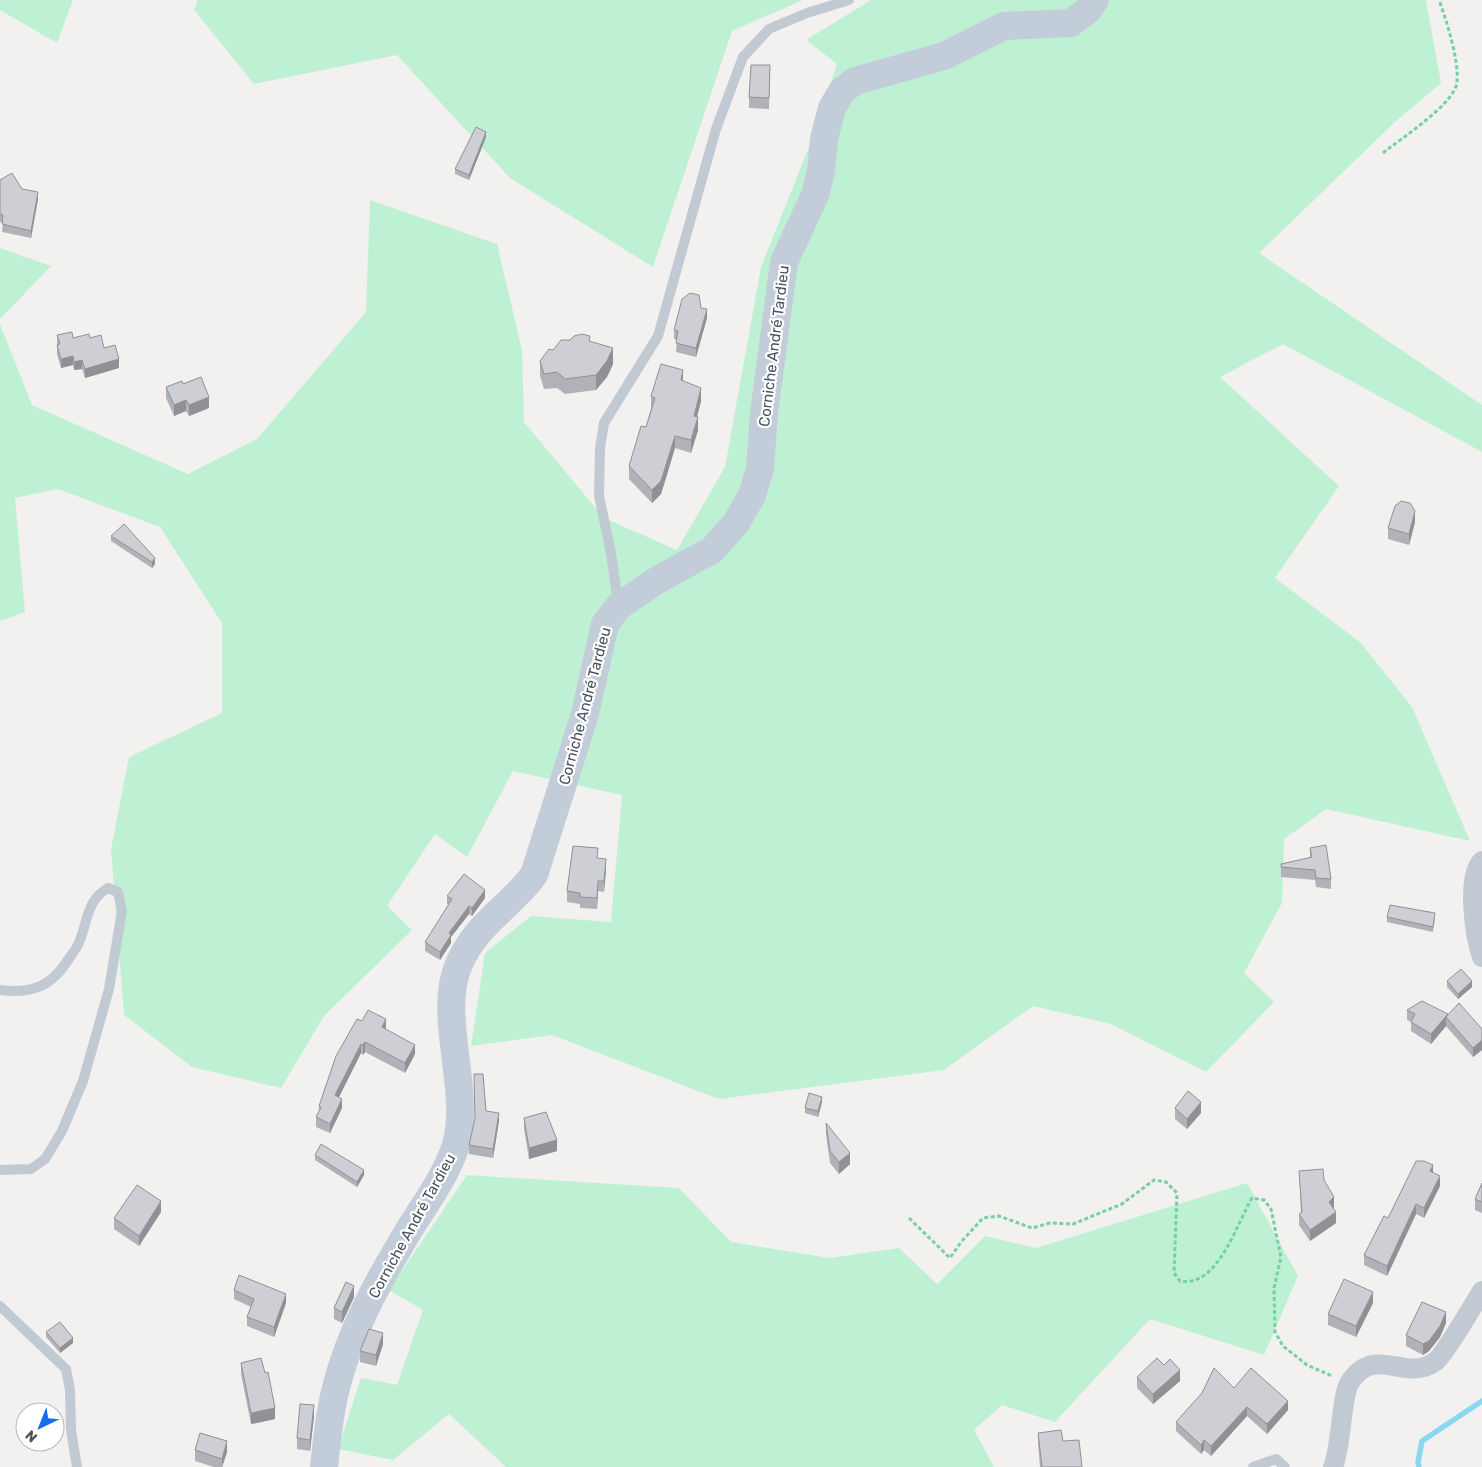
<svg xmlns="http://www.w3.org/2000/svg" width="1482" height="1467" viewBox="0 0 1482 1467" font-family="Rubik,sans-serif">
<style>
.green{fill:#bef1d3}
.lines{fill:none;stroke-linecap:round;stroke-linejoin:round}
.stream{stroke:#8ad8ef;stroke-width:5.5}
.path{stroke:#75d0a5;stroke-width:3;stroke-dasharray:4 2.5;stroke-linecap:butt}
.lane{stroke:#c1cad2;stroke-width:10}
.street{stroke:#c1cad2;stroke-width:20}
.secondary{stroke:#c3cdda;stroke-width:28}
.wall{fill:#b0b2b7}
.shaded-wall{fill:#909195}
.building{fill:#cdcfd5;stroke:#909195}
.labels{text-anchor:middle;stroke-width:4.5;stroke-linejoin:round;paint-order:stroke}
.street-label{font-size:15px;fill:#48535f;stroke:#fff}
</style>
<rect width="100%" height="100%" fill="#f3f0f0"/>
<path class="green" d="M 0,0 L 73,0 L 57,43 L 0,10 Z
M 198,0 L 803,0 L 732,31 L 653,267 L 510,178 L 397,55 L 254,84 L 194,10 Z
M 871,0 L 1426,0 L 1441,83 L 1396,121 L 1259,253 L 1482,405 L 1482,452 L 1283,344 L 1220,377 L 1339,486 L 1275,578 L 1360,642 L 1412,707 L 1470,841 L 1326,809 L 1284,839 L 1282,903 L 1244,973 L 1274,1002 L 1206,1072 L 1111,1024 L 1033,1006 L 944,1070 L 719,1099 L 552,1035 L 471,1046 L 485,953 L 531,916 L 611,922 L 622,795 L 513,771 L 467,857 L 435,834 L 387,906 L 412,930 L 324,1016 L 281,1088 L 192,1067 L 124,1015 L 111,849 L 129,757 L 222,713 L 222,623 L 160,527 L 58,489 L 15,498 L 25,612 L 0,621 L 0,324 L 32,405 L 188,474 L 257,439 L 366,312 L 370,200 L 497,244 L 522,350 L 524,422 L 604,518 L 677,550 L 725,467 L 761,267 L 815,132 L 837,64 L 806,40 Z
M 0,248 L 51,266 L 0,319 Z
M 467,1175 L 679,1188 L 731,1242 L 829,1258 L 899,1248 L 937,1284 L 985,1236 L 1036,1248 L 1247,1183 L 1298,1276 L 1264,1355 L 1150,1319 L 1055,1422 L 1002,1405 L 974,1430 L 994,1467 L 506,1467 L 449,1414 L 393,1460 L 338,1449 L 361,1378 L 397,1385 L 423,1310 L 389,1290 Z"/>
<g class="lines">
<path class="stream" d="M 1419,1467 L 1418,1462 L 1422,1441 L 1482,1401"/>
<path class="path" d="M 1383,153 C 1400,139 1455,104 1457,82 C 1459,60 1447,22 1439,0
M 909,1218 L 950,1258 L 961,1242 L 983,1218 L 999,1216 L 1032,1228 L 1050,1223 L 1073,1224 L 1122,1204 L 1154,1180 L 1166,1182 L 1177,1193 L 1174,1273 L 1180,1281 C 1218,1288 1237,1223 1252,1198 L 1264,1200 L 1271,1209 L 1281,1257 L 1274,1288 L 1275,1332 L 1283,1346 L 1307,1365 L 1332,1376"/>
<path class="lane" d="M 618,603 L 611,553 L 599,496 L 600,448 L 604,423 L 658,336 L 716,129 L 743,57 L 769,29 L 807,13 L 849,0
M 0,990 C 31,994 51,987 68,960 C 72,954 78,947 80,940 C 88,920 87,900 108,888 L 118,892 L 122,911 L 109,989 L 83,1081 L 62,1131 L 45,1159 L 31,1169 L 0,1170
M 0,1306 L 66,1369 L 70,1390 L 71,1430 L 77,1467
M 1253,1467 L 1276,1459 L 1285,1467"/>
<path class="street" d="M 1482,861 C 1466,877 1475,937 1482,957
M 1333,1467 C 1342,1445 1341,1395 1350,1382 C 1376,1343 1405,1384 1436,1361 C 1445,1354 1474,1304 1482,1291"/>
<path class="secondary" d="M 324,1467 C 327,1441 329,1414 336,1388 C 348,1339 373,1290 399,1247 C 417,1214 443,1183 455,1148 C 473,1092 436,1016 459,964 C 476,924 509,908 534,875 L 585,714 L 605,624 L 619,606 L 659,579 L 712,550 L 736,523 L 752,495 L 760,469 L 764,413 L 784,262 L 815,195 L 821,171 L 824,139 L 832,108 L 842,91 L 855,81 L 944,56 L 1004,26 L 1071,23 L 1088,10 L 1095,0"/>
</g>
<path class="wall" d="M 770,76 L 769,109 L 749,108 L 749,97 Z
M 486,137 L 469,180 L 455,174 L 455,169 Z
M 0,180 L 22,189 L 38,199 L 31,238 L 2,232 L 3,222 L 0,222 Z
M 701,308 L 707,318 L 696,357 L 676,352 L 677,339 L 674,339 L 674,330 Z
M 57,335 L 73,338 L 90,338 L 104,348 L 119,368 L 85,378 L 82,369 L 74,370 L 73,365 L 61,368 L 57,354 Z
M 590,342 L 613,364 L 607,377 L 596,390 L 565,394 L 557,388 L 544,389 L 540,376 L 540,361 L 553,350 Z
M 683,381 L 701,401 L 697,417 L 698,430 L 691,453 L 675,448 L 661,494 L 652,503 L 629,479 L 629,466 L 646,427 L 651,409 L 651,396 Z
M 183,384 L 209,408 L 189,416 L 186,411 L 174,416 L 166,398 L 166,387 Z
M 1415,522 L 1409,545 L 1388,539 L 1388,528 Z
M 111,536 L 155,564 L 152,568 L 111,541 Z
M 1310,848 L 1331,879 L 1331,889 L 1316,887 L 1315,880 L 1281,877 L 1281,864 L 1310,858 Z
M 598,858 L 606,870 L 604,892 L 598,891 L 597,909 L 580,908 L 580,904 L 567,902 L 567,891 Z
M 447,896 L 485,898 L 472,916 L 469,914 L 451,937 L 451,943 L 440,960 L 425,951 L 425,942 L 449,905 L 447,904 Z
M 1387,917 L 1435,918 L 1433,932 L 1387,922 Z
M 1447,981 L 1472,987 L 1458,999 L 1447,987 Z
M 1407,1010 L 1448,1015 L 1482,1029 L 1482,1050 L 1473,1057 L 1446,1026 L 1431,1044 L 1411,1031 L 1411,1022 L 1407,1020 Z
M 362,1021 L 386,1029 L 415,1054 L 405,1073 L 365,1052 L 363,1055 L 361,1053 L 339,1097 L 342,1108 L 330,1133 L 316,1127 L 316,1117 L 319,1112 L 319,1106 Z
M 822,1102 L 818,1117 L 805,1113 L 805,1108 Z
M 1175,1108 L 1201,1113 L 1187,1129 L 1175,1119 Z
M 486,1111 L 499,1121 L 493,1158 L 469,1154 L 469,1145 Z
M 524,1118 L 557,1151 L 529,1159 L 524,1129 Z
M 826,1123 L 850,1164 L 839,1174 L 830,1163 L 826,1135 Z
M 315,1155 L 364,1175 L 357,1187 L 315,1160 Z
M 1299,1171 L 1324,1180 L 1334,1208 L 1334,1209 L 1336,1223 L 1310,1241 L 1299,1225 L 1299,1214 L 1301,1213 Z
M 1433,1173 L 1440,1186 L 1424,1218 L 1416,1214 L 1387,1276 L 1364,1265 L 1364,1255 L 1388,1218 Z
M 1482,1183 L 1482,1213 L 1475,1210 L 1475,1199 Z
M 161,1212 L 139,1246 L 114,1229 L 114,1218 Z
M 234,1290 L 286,1303 L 274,1337 L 247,1326 L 247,1317 L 251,1307 L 234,1299 Z
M 354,1297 L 342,1323 L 334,1319 L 334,1308 Z
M 1373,1303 L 1356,1337 L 1328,1325 L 1328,1314 Z
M 1446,1323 L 1440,1337 L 1429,1351 L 1423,1355 L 1406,1346 L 1406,1335 Z
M 46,1332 L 73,1343 L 60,1353 L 46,1337 Z
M 383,1344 L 376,1366 L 360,1362 L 360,1351 Z
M 241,1363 L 275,1419 L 251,1424 L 241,1374 Z
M 1137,1377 L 1180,1381 L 1153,1404 L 1137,1388 Z
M 1234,1388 L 1288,1410 L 1267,1434 L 1247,1416 L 1211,1456 L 1204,1450 L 1201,1454 L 1176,1431 L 1176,1422 Z
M 314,1416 L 310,1451 L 297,1449 L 297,1438 Z
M 1038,1433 L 1063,1441 L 1082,1467 L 1040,1467 L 1038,1443 Z
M 195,1450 L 227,1452 L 222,1467 L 214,1467 L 195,1461 Z"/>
<path class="shaded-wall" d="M 486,132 L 486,137 L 469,180 L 469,175 Z
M 38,192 L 38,199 L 31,238 L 31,231 Z
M 707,309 L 707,318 L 696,357 L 696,348 Z
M 613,348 L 613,364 L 607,377 L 596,390 L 596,375 Z
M 73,356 L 73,365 L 61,368 L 61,359 Z
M 119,359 L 119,368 L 85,378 L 85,369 Z
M 82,360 L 82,369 L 74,370 L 74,362 Z
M 683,370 L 683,383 L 681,380 Z
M 701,388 L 701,401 L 694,429 L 694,416 Z
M 209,397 L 209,408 L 189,416 L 189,405 Z
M 186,400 L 186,411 L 174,416 L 174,405 Z
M 698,417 L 698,430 L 691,453 L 691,440 Z
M 675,436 L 675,448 L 661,494 L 652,503 L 652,490 Z
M 1415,511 L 1415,522 L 1409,545 L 1409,534 Z
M 155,558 L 155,564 L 152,568 L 152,562 Z
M 606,859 L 606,870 L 604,892 L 604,881 Z
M 598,881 L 598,891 L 597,909 L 597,898 Z
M 485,890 L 485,898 L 472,916 L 472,908 Z
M 469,906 L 469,914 L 451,937 L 451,943 L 440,960 L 440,952 L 449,933 Z
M 1472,981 L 1472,987 L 1458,999 L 1458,994 Z
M 1448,1014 L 1446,1017 L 1446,1026 L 1431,1044 L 1431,1034 Z
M 386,1019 L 386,1029 L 382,1037 L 382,1027 Z
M 1482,1040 L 1482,1050 L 1473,1057 L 1473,1048 Z
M 365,1042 L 365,1052 L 363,1055 L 363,1045 Z
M 361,1044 L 361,1053 L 335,1105 L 335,1095 Z
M 415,1045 L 415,1054 L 405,1073 L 405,1063 Z
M 822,1097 L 822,1102 L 818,1117 L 818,1111 Z
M 342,1099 L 342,1108 L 330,1133 L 330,1124 Z
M 1201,1102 L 1201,1113 L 1187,1129 L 1187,1119 Z
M 499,1113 L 499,1121 L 493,1158 L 493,1149 Z
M 557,1140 L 557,1151 L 529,1159 L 529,1148 Z
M 850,1153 L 850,1164 L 839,1174 L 839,1162 Z
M 1433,1165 L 1433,1176 L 1430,1171 Z
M 364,1170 L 364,1175 L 357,1187 L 357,1182 Z
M 1440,1176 L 1440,1186 L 1424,1218 L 1424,1208 Z
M 1334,1197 L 1334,1208 L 1329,1212 L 1329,1202 Z
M 161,1201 L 161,1212 L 139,1246 L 139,1236 Z
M 1416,1204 L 1416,1214 L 1387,1276 L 1387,1266 Z
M 1336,1212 L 1336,1223 L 1310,1241 L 1310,1230 Z
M 354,1286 L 354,1297 L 342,1323 L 342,1312 Z
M 1373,1292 L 1373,1303 L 1356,1337 L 1356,1326 Z
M 286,1294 L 286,1303 L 274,1337 L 274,1327 Z
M 1446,1312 L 1446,1323 L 1440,1337 L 1429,1351 L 1423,1355 L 1423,1344 Z
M 383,1333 L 383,1344 L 376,1366 L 376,1355 Z
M 73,1338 L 73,1343 L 60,1353 L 60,1348 Z
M 1180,1370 L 1180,1381 L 1153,1404 L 1153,1394 Z
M 1288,1401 L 1288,1410 L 1267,1434 L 1267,1424 Z
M 314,1405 L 314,1416 L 310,1451 L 310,1440 Z
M 1247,1407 L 1247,1416 L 1211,1456 L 1211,1446 Z
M 275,1408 L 275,1419 L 251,1424 L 251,1413 Z
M 1204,1440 L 1204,1450 L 1201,1454 L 1201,1445 Z
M 227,1441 L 227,1452 L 222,1467 L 222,1459 Z"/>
<path class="building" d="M 751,65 L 770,65 L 769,98 L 749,97 Z
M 476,127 L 486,132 L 469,175 L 455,169 Z
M 12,173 L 22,189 L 38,192 L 31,231 L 2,224 L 3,215 L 0,214 L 0,180 Z
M 690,293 L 699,295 L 701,308 L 707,309 L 696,348 L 676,343 L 678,331 L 674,330 L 682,299 Z
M 72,332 L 73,338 L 89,334 L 90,338 L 101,335 L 104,348 L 115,345 L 119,359 L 85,369 L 82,360 L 74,362 L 73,356 L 61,359 L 57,345 L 60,344 L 57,335 Z
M 582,334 L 590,336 L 589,341 L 613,348 L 607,361 L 596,375 L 565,379 L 557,372 L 544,374 L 540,361 L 549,349 L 553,350 L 561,340 L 570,340 L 574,336 Z
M 661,364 L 683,370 L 681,380 L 701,388 L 694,416 L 698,417 L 691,440 L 675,436 L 661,481 L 652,490 L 629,466 L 641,426 L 646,427 L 655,398 L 651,396 Z
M 201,377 L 209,397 L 189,405 L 186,400 L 174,405 L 166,387 L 182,381 L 183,384 Z
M 1401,501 L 1410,503 L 1415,511 L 1409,534 L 1388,528 L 1395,506 Z
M 124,524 L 155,558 L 152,562 L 111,536 Z
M 1326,845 L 1331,879 L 1316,878 L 1315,870 L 1281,867 L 1281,864 L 1312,857 L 1310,848 Z
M 573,846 L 598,848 L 597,858 L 606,859 L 604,881 L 598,881 L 597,898 L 580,897 L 580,893 L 567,891 Z
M 464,874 L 485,890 L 472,908 L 469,906 L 449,933 L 451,935 L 440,952 L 425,942 L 452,899 L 447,896 Z
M 1390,905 L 1435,913 L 1433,927 L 1387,917 Z
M 1461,969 L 1472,981 L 1458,994 L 1447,981 Z
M 1422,1001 L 1448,1014 L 1431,1034 L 1411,1022 L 1415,1014 L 1407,1010 Z
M 1459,1003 L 1482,1029 L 1482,1040 L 1473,1048 L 1446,1017 Z
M 368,1010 L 386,1019 L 382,1027 L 415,1045 L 405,1063 L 365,1042 L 363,1045 L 361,1044 L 335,1095 L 342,1099 L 330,1124 L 316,1117 L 321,1107 L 319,1106 L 336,1056 L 357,1019 L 362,1021 Z
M 474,1074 L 483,1074 L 486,1111 L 499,1113 L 493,1149 L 469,1145 L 475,1118 Z
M 1188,1091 L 1201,1102 L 1187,1119 L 1175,1108 Z
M 809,1093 L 822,1097 L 818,1111 L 805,1108 Z
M 546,1112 L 557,1140 L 529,1148 L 524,1118 Z
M 826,1123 L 850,1153 L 839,1162 L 830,1151 Z
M 321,1144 L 364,1170 L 357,1182 L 315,1155 Z
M 1416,1161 L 1424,1161 L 1433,1165 L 1430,1171 L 1440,1176 L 1424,1208 L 1416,1204 L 1387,1266 L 1364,1255 L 1384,1216 L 1388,1218 Z
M 1323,1169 L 1324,1180 L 1334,1197 L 1329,1202 L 1336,1212 L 1310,1230 L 1299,1214 L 1302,1212 L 1299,1171 Z
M 1482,1183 L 1482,1202 L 1475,1199 Z
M 137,1185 L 161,1201 L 139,1236 L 114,1218 Z
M 239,1275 L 286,1294 L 274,1327 L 247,1317 L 254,1299 L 234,1290 Z
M 1344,1279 L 1373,1292 L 1356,1326 L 1328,1314 Z
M 346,1282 L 354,1286 L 342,1312 L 334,1308 Z
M 1422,1302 L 1446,1312 L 1440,1326 L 1429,1341 L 1423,1344 L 1406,1335 Z
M 60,1322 L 73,1338 L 60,1348 L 46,1332 Z
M 369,1329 L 383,1333 L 376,1355 L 360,1351 Z
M 261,1358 L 265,1373 L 268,1372 L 275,1408 L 251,1413 L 241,1363 Z
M 1157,1358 L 1164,1365 L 1170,1359 L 1180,1370 L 1153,1394 L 1137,1377 Z
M 1214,1368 L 1234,1388 L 1251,1368 L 1288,1401 L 1267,1424 L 1247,1407 L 1211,1446 L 1204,1440 L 1201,1445 L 1176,1422 L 1202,1393 Z
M 300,1404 L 314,1405 L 310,1440 L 297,1438 Z
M 1061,1430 L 1063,1441 L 1079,1440 L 1082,1467 L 1042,1467 L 1038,1433 Z
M 200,1433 L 227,1441 L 222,1459 L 195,1450 Z"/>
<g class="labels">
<g class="street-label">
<text transform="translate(774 346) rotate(-83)" y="5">Corniche André Tardieu</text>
<text transform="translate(585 706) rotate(-75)" y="5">Corniche André Tardieu</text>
<text transform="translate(412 1226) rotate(-61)" y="5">Corniche André Tardieu</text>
</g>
</g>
<g transform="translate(40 1427) rotate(223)"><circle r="24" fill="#ffffff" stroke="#b6babf"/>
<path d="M0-4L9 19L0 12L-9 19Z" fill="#146dea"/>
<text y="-8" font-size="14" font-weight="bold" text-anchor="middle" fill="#48535f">N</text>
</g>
</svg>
